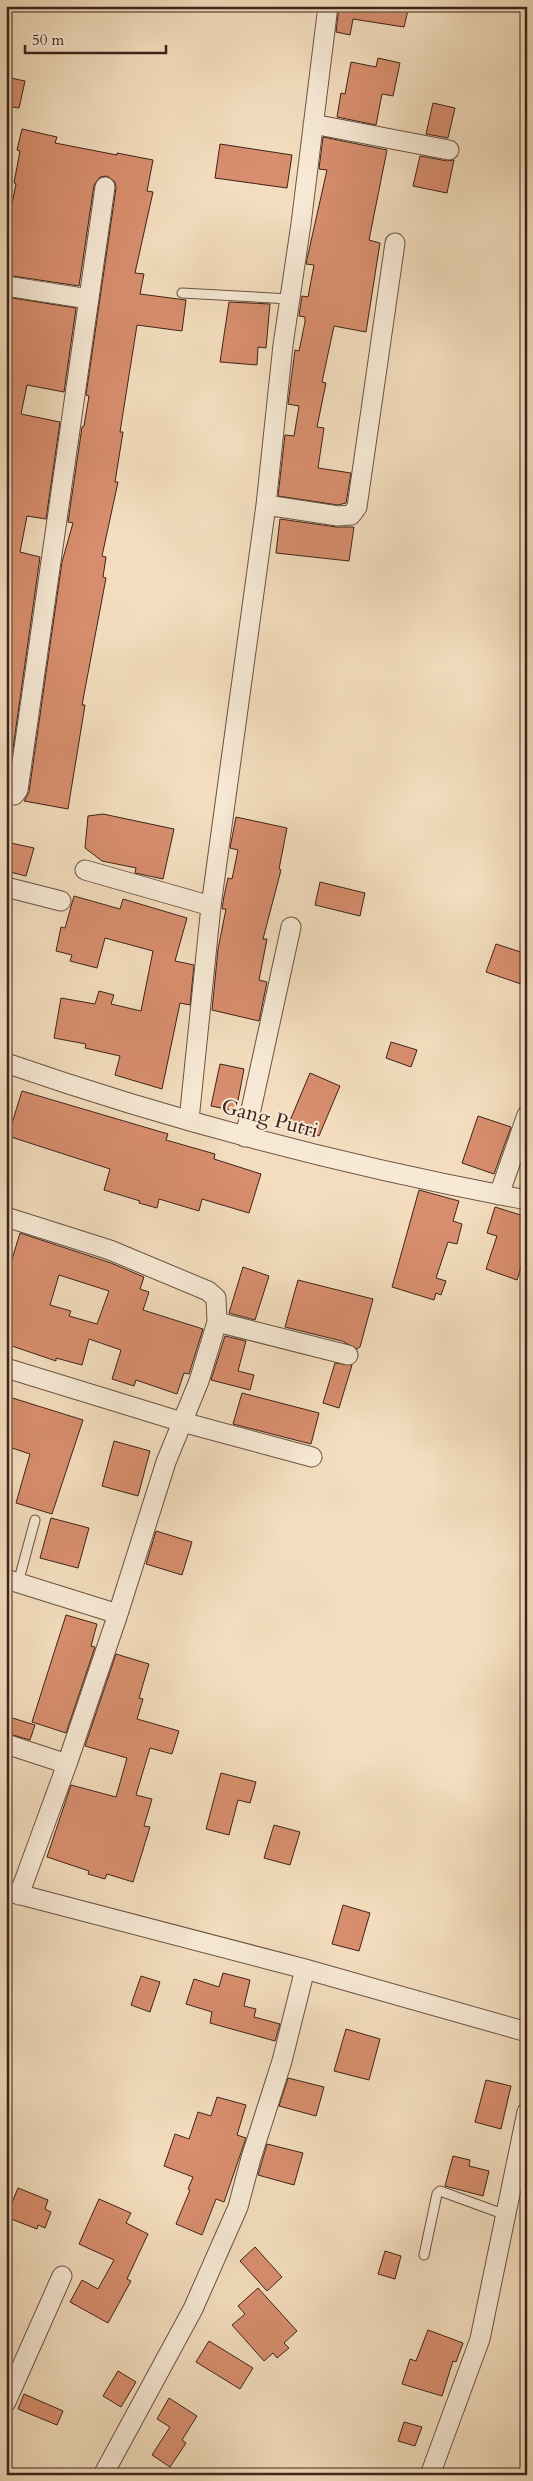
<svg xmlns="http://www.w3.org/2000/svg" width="533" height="2481" viewBox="0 0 533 2481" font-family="Cardo,serif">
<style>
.building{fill:#d88e6e;stroke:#3d2319;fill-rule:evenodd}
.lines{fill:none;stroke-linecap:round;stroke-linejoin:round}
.service-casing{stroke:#6a5242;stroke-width:11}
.minor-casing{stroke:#6a5242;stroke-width:21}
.service{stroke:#f7e9d5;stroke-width:9}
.minor{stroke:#f7e9d5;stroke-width:19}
.labels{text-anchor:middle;stroke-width:4;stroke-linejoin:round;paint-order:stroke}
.street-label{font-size:21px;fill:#3d2319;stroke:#f7e9d5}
</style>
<rect width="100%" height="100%" fill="#f3ddbe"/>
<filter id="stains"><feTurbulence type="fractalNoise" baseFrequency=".004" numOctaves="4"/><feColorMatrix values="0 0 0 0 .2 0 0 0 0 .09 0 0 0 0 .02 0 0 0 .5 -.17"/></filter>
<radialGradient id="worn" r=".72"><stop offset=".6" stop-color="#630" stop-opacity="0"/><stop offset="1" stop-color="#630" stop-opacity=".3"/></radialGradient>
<path class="building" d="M 339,6 L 409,6 L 404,27 L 353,19 L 350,35 L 336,32 Z
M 378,58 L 400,63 L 393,96 L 382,94 L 376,125 L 337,117 L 341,93 L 345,94 L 351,62 L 376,67 Z
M 6,77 L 25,81 L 19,108 L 6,106 Z
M 433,103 L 455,108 L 448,138 L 426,134 Z
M 22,129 L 57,137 L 55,143 L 117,155 L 117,153 L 153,160 L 147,191 L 153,192 L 135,273 L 144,274 L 140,294 L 186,300 L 182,331 L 137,325 L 120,432 L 123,432 L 115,482 L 118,482 L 102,556 L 106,557 L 103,577 L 106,578 L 82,705 L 85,705 L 68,809 L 24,801 L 29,792 L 62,562 L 73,523 L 68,522 L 82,427 L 84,426 L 89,396 L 86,395 L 116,188 L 115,182 L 107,176 L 100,177 L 94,185 L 79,286 L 6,275 L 6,234 L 16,184 L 14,183 L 20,151 L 17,150 Z
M 323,137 L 387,150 L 369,240 L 380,243 L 366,332 L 334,326 L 322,382 L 326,383 L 317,427 L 324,428 L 318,468 L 351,473 L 346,503 L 338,505 L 278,496 L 285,435 L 294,436 L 299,406 L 288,404 L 295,350 L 299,351 L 305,322 L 305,317 L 299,316 L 302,296 L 308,297 L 314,265 L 306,264 L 307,259 L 327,170 L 319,169 Z
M 220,144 L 292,155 L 287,188 L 215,178 Z
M 420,156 L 447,161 L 454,160 L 447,193 L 413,186 Z
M 6,297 L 76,308 L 64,392 L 27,385 L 21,414 L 60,422 L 46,519 L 27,516 L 20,552 L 40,557 L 8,784 Z
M 229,302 L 270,304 L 266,348 L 258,347 L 257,365 L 220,362 Z
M 280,519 L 336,527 L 354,527 L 349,561 L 276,553 Z
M 103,814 L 174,829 L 163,879 L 135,873 L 136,868 L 102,861 L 85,848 L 88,816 Z
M 236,817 L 287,828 L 279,869 L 281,870 L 263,939 L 267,939 L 259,980 L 267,982 L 259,1021 L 212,1010 L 218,949 L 226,909 L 222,909 L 224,896 L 228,878 L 232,879 L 238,850 L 230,848 Z
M 6,842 L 34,848 L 26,876 L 6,871 Z
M 320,882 L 365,893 L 360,916 L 315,905 Z
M 74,896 L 120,909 L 123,899 L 187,918 L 175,961 L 194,965 L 190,1005 L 180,1003 L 162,1089 L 115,1075 L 120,1056 L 85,1048 L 86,1044 L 54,1038 L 61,998 L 95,1004 L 99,991 L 114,995 L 111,1004 L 141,1011 L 153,951 L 105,938 L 97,968 L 70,961 L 72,955 L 56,951 L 61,927 L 65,928 Z
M 496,944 L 527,954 L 527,986 L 486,972 Z
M 391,1042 L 417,1050 L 411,1067 L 386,1058 Z
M 220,1064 L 244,1069 L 236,1111 L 211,1106 Z
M 310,1073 L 340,1086 L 319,1136 L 289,1123 Z
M 22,1091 L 168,1134 L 166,1140 L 215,1154 L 214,1159 L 261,1174 L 249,1213 L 202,1199 L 199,1211 L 159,1199 L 157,1208 L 139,1203 L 140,1201 L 104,1190 L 110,1169 L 8,1136 Z
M 478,1116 L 511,1127 L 494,1174 L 462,1163 Z
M 419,1190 L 459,1201 L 453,1221 L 462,1224 L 457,1244 L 448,1242 L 436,1278 L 446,1281 L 441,1295 L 436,1293 L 434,1300 L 392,1287 Z
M 495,1207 L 527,1217 L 527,1249 L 517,1280 L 486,1269 L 497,1236 L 487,1233 Z
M 20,1233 L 111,1263 L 144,1277 L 140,1289 L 149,1292 L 143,1310 L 203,1329 L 189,1374 L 184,1373 L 177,1394 L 136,1380 L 134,1386 L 112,1379 L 121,1350 L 89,1339 L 82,1365 L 56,1358 L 56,1361 L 6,1344 L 6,1279 ZM 59,1275 L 109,1291 L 97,1324 L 69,1316 L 71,1311 L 50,1305 Z
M 243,1267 L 269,1276 L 255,1320 L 229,1313 Z
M 298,1280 L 373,1299 L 360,1347 L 357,1349 L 342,1341 L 285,1327 Z
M 225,1336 L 246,1341 L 238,1371 L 254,1375 L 250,1390 L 211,1380 Z
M 335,1363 L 352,1365 L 339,1408 L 323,1403 Z
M 242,1393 L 319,1413 L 311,1444 L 233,1424 Z
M 6,1396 L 83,1420 L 52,1514 L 16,1503 L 30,1454 L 6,1446 Z
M 114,1441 L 150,1451 L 138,1496 L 102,1486 Z
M 51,1518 L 89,1528 L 78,1568 L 40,1558 Z
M 156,1531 L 192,1542 L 182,1575 L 146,1564 Z
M 66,1615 L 97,1624 L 91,1646 L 95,1647 L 66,1733 L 32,1722 Z
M 116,1654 L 149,1664 L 139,1698 L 143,1699 L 137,1719 L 179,1731 L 172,1754 L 150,1748 L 136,1795 L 152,1799 L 144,1826 L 150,1827 L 133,1882 L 107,1874 L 105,1879 L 88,1874 L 89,1871 L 47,1857 L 71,1785 L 116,1797 L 127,1758 L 85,1746 Z
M 6,1716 L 35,1725 L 30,1740 L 6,1733 Z
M 221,1773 L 256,1782 L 250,1803 L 238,1800 L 229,1835 L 206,1829 Z
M 274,1825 L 300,1832 L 290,1865 L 264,1858 Z
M 343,1905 L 370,1913 L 359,1951 L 332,1944 Z
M 223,1973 L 250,1980 L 244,2006 L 256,2009 L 254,2017 L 280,2024 L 275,2041 L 210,2023 L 212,2012 L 186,2004 L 194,1979 L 219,1987 Z
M 141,1976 L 160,1982 L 150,2012 L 131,2005 Z
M 346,2029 L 380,2039 L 369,2080 L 334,2071 Z
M 288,2078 L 324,2087 L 316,2116 L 279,2106 Z
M 486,2080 L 511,2086 L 501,2129 L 475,2122 Z
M 217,2097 L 246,2105 L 237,2135 L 246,2138 L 224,2202 L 216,2199 L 202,2235 L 176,2224 L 190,2190 L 188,2189 L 193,2177 L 164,2166 L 175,2134 L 189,2139 L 198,2112 L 211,2116 Z
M 267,2144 L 303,2153 L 294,2185 L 258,2175 Z
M 453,2156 L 470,2160 L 469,2166 L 489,2171 L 483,2196 L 445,2186 Z
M 18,2188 L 48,2200 L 45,2209 L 51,2212 L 45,2228 L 38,2225 L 37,2229 L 6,2217 Z
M 99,2199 L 131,2213 L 126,2223 L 148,2234 L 127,2279 L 131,2281 L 108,2323 L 70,2302 L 82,2280 L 98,2289 L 114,2260 L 79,2244 Z
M 255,2247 L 282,2277 L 267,2291 L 240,2261 Z
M 385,2251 L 401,2256 L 395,2279 L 378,2274 Z
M 258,2288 L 297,2331 L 284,2343 L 289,2348 L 277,2358 L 273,2353 L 264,2361 L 232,2325 L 245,2314 L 238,2306 Z
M 428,2330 L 463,2343 L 456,2362 L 453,2361 L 442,2396 L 402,2384 L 410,2359 L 416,2361 Z
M 209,2341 L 253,2368 L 240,2389 L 196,2362 Z
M 118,2371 L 136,2382 L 121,2407 L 103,2396 Z
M 24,2394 L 63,2411 L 57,2425 L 18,2409 Z
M 169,2398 L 197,2416 L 182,2440 L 186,2443 L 170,2467 L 152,2455 L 170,2427 L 157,2419 Z
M 404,2422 L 422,2427 L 415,2446 L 398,2441 Z"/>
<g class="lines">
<g class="service-casing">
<path id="service" d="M 182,293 L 290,299
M 18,1583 L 35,1520
M 424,2255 L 437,2194 L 440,2191 L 506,2215"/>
</g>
<g class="minor-casing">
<path id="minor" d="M 313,124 L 449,150
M 6,286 L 89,299
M 266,505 L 338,516 L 351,515 L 357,507 L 395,243
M 6,795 L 14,795 L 18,790 L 105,187
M 85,870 L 211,906
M 6,887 L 61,901
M 6,1063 C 176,1122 350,1167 527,1200
M 189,1120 L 211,906 L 266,505 L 283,345 L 301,224 L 328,6
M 245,1137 L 291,927
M 499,1195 L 527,1115
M 6,1217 L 110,1250 L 208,1291 L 216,1298 L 217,1322 L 199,1381 L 166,1462 L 118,1614 L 67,1764 L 19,1895
M 217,1322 L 348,1355
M 6,1368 L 182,1422 L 312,1457
M 6,1579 L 118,1614
M 6,1744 L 67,1764
M 6,1891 L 305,1969 L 527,2032
M 6,2402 L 62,2276
M 103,2475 L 193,2309 L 238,2207 L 251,2158 L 282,2061 L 305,1969
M 430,2475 L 480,2339 L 527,2112"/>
</g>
<use href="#service" class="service"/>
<use href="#minor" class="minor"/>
</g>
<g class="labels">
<g class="street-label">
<text transform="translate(270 1118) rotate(15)" y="7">Gang Putri</text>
</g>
</g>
<rect width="533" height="2481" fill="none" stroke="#f3ddbe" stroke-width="25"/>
<rect x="8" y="8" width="518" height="2466" fill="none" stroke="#3d2319" stroke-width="2.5"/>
<rect x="12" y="12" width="508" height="2456" fill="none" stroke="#3d2319"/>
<path d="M25 45v8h141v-8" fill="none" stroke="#3d2319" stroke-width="2.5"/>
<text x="32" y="45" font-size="15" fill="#3d2319" stroke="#f7e9d5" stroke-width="4" paint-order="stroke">50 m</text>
<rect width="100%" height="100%" filter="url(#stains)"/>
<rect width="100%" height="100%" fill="url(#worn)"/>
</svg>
